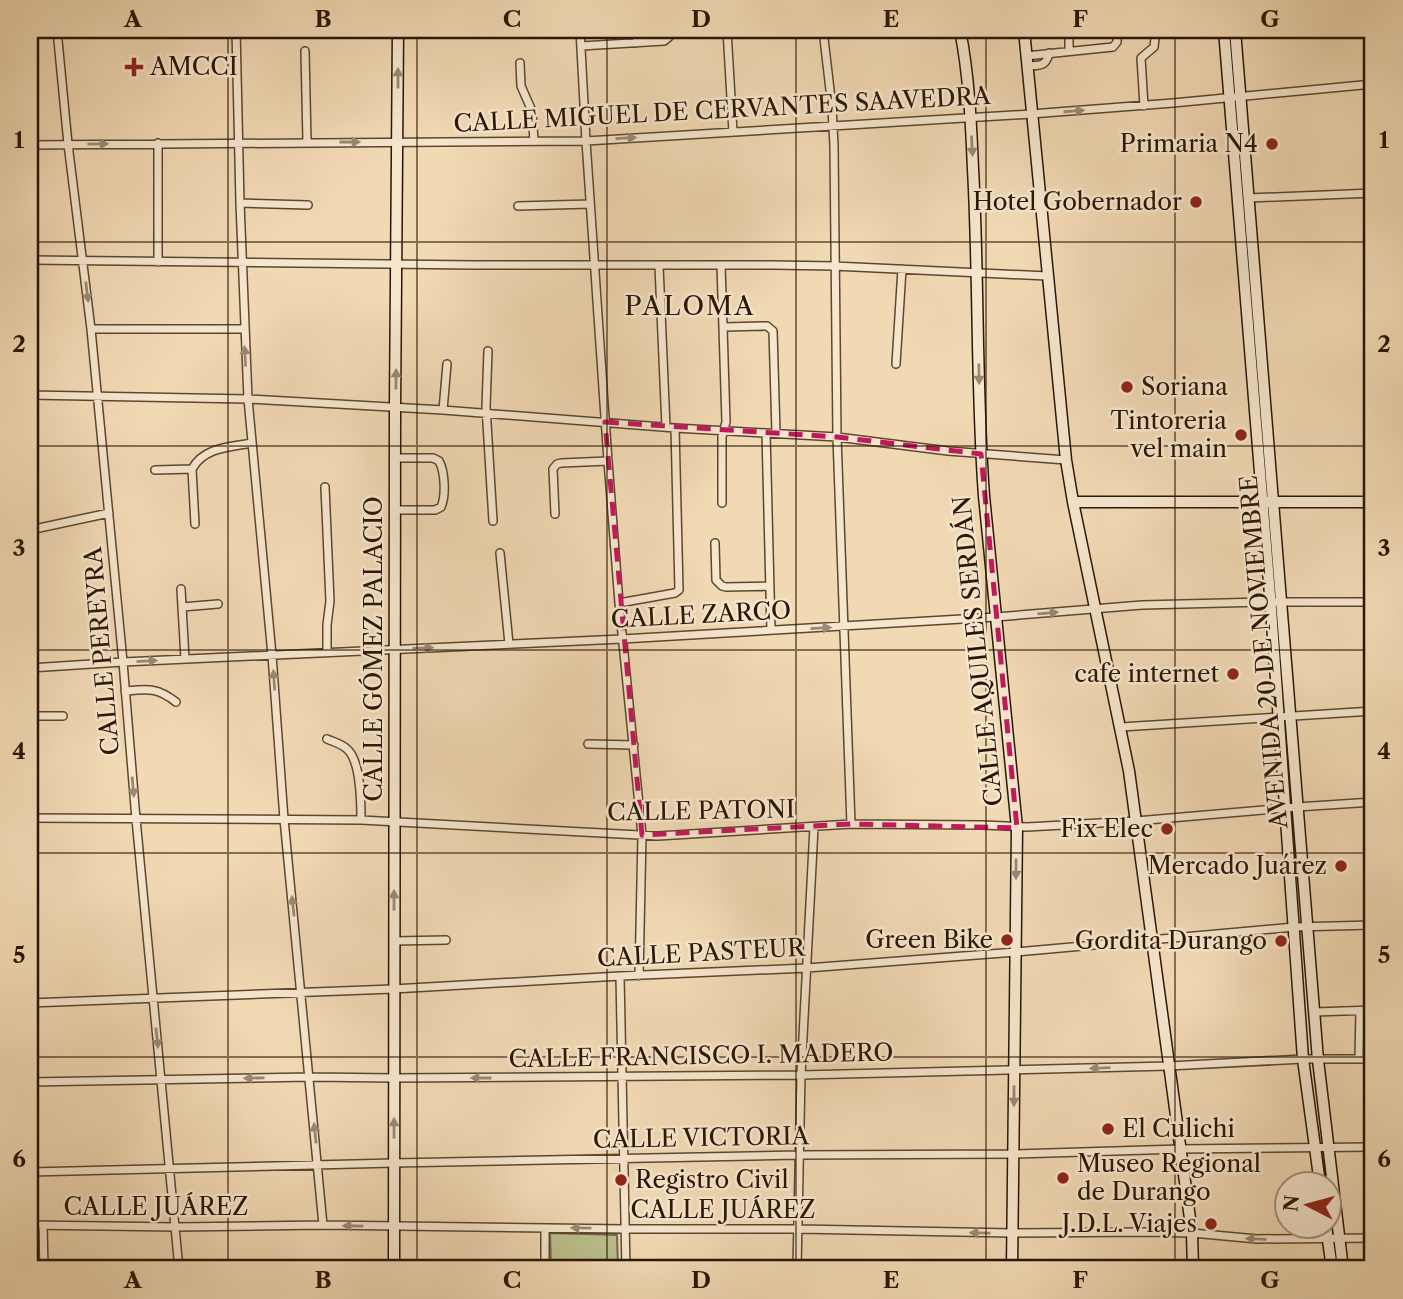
<svg xmlns="http://www.w3.org/2000/svg" width="1403" height="1299" viewBox="0 0 1403 1299" font-family="'Libre Caslon Text',serif">
<style>
.green{fill:#bbbf8c;stroke:#726a48;stroke-width:2}
.lines{fill:none;stroke-linecap:round;stroke-linejoin:round}
.street-casing{stroke:#5c4730;stroke-width:10}
.secondary-casing{stroke:#2a1604;stroke-width:13}
.street{stroke:#f6e6ce;stroke-width:7}
.secondary{stroke:#f6e6ce;stroke-width:10}
.oneway{fill:#9a8873}
.marked{fill:none;stroke:#c2185b;stroke-width:5;stroke-dasharray:14 9;stroke-linejoin:round}
.grid{fill:none;stroke:#2a1604;stroke-width:2;stroke-opacity:0.55}
.poi-dot{fill:#8f2418;stroke:#f6e6ce;stroke-width:2.5}
.labels{text-anchor:middle;stroke-width:5;stroke-linejoin:round;paint-order:stroke}
.poi-label{font-size:24px;fill:#2a1604;stroke:#f6e6ce;text-anchor:end}
.street-label{font-size:24px;fill:#2a1604;stroke:#f6e6ce}
.neighbourhood-label{font-size:26px;letter-spacing:2px;fill:#2a1604;stroke:#f6e6ce}
.neatline{fill:none;stroke:#2a1604;stroke-width:2.5}
.grid-label{font-size:23px;text-anchor:middle;font-weight:bold;fill:#2a1604}
</style>
<rect width="100%" height="100%" fill="#f1d9b4"/>
<filter id="stains"><feTurbulence type="fractalNoise" baseFrequency=".00286" numOctaves="4"/><feColorMatrix values="0 0 0 0 .2 0 0 0 0 .09 0 0 0 0 .02 0 0 0 .5 -.17"/></filter>
<radialGradient id="worn" r=".72"><stop offset=".6" stop-color="#630" stop-opacity="0"/><stop offset="1" stop-color="#630" stop-opacity=".3"/></radialGradient>
<path class="green" d="M 550,1233 L 617,1235 L 618,1269 L 551,1269 Z"/>
<g class="lines">
<g class="street-casing">
<path id="street" d="M 57,30 L 68,144 L 91,329 L 123,662 L 136,819 L 179,1269
M 236,30 L 240,203 L 248,399 L 272,655 L 284,819 L 323,1225
M 580,30 L 586,141 L 608,461 L 619,603 L 642,835 L 639,976
M 636,30 L 637,43
M 727,30 L 733,132
M 823,30 L 832,107 L 834,146 L 837,437 L 851,824
M 581,46 L 664,41 L 669,37 L 670,30
M 305,51 L 307,142
M 1069,51 L 1069,36 L 1072,32 L 1092,30
M 1026,56 L 1113,47 L 1117,42 L 1117,34 L 1114,30
M 520,63 L 521,86 L 532,111 L 534,141
M 1027,66 C 1040,65 1046,67 1049,53
M 1144,106 L 1141,58 L 1154,47 L 1156,30
M 158,143 L 158,262
M 30,145 L 586,141 L 1031,114 L 1173,103 L 1373,84
M 1249,198 L 1373,193
M 240,203 L 308,205
M 518,206 L 590,204
M 30,260 L 474,265 L 773,265 L 834,266 L 1047,276
M 721,265 L 726,422 L 722,437 L 722,503
M 659,266 L 666,427
M 724,327 L 767,326 L 773,331 L 776,433
M 91,329 L 244,329
M 488,351 L 486,407 L 493,521
M 896,364 L 902,269
M 30,395 L 248,399 L 443,410 L 675,428 L 837,437 L 948,451 L 1066,460
M 443,410 L 447,364
M 766,433 L 771,630
M 396,458 L 433,458 L 439,461 C 445,472 446,496 441,507 L 435,510 L 396,510
M 155,470 L 192,469
M 325,487 L 330,601 L 327,625 L 327,652
M 555,514 L 553,469 L 557,464 L 561,463 L 608,461
M 195,524 L 192,469 C 204,447 230,447 252,443
M 30,530 L 109,513
M 715,543 L 716,580 L 722,586 L 726,587 L 770,586
M 500,553 L 509,644
M 181,589 L 185,659
M 619,603 L 675,593 L 679,590 L 675,428
M 182,607 L 218,604
M 30,668 L 123,662 L 622,639 L 996,617 L 1142,605 L 1264,602 L 1373,602
M 125,691 C 147,689 157,687 176,702
M 30,716 L 63,716
M 1121,727 L 1373,711
M 327,739 C 334,742 342,744 347,749 C 361,761 361,802 361,820
M 588,744 L 634,745
M 30,818 L 361,820 L 658,836 L 851,824 L 982,825 L 1027,827 L 1136,821 L 1297,807 L 1373,802
M 394,941 L 446,940
M 620,976 L 626,1269
M 30,1003 L 393,989 L 620,976 L 807,968 L 1016,952 L 1294,927 L 1373,925
M 1315,1012 L 1373,1010
M 1359,1059 L 1360,1011
M 30,1082 L 310,1077 L 394,1078 L 801,1075 L 1169,1066 L 1303,1059 L 1373,1059
M 30,1172 L 394,1163 L 799,1155 L 1014,1154 L 1180,1149 L 1373,1147
M 30,1225 L 176,1227 L 323,1225 L 625,1229 L 799,1229 L 1012,1233 L 1150,1232 L 1192,1233 L 1257,1239 L 1373,1238
M 43,1226 L 44,1269
M 545,1228 L 545,1269
M 797,1269 L 801,1075 L 814,827"/>
</g>
<g class="secondary-casing">
<path id="secondary" d="M 960,30 C 969,75 971,122 973,169 C 979,278 976,387 984,496 L 1017,828 L 1012,1269
M 1024,30 L 1066,460 L 1073,502 L 1129,771 L 1192,1233 L 1193,1269
M 1224,30 L 1270,595 L 1303,1059 L 1320,1184
M 1235,30 L 1318,1060 L 1343,1269
M 1073,502 L 1373,502
M 1326,1226 L 1332,1269
M 394,1269 L 395,407 L 398,30"/>
</g>
<use href="#street" class="street"/>
<use href="#secondary" class="secondary"/>
</g>
<defs><path id="oneway-solid" d="M-6-.8H1V-3.2L6.5 0L1 3.2V.8H-6Z" transform="scale(1.75)"/></defs>
<g class="oneway">
<use href="#oneway-solid" transform="translate(398 78) rotate(-90)"/>
<use href="#oneway-solid" transform="translate(1074 111) rotate(-4)"/>
<use href="#oneway-solid" transform="translate(626 138) rotate(-3)"/>
<use href="#oneway-solid" transform="translate(350 142)"/>
<use href="#oneway-solid" transform="translate(98 144) rotate(-1)"/>
<use href="#oneway-solid" transform="translate(972 146) rotate(87)"/>
<use href="#oneway-solid" transform="translate(87 292) rotate(83)"/>
<use href="#oneway-solid" transform="translate(245 356) rotate(-93)"/>
<use href="#oneway-solid" transform="translate(979 374) rotate(89)"/>
<use href="#oneway-solid" transform="translate(396 379) rotate(-89)"/>
<use href="#oneway-solid" transform="translate(1048 613) rotate(-5)"/>
<use href="#oneway-solid" transform="translate(821 628) rotate(-3)"/>
<use href="#oneway-solid" transform="translate(423 648) rotate(-2)"/>
<use href="#oneway-solid" transform="translate(147 661) rotate(-3)"/>
<use href="#oneway-solid" transform="translate(274 680) rotate(-94)"/>
<use href="#oneway-solid" transform="translate(133 787) rotate(85)"/>
<use href="#oneway-solid" transform="translate(1016 869) rotate(90)"/>
<use href="#oneway-solid" transform="translate(394 900) rotate(-90)"/>
<use href="#oneway-solid" transform="translate(293 906) rotate(-96)"/>
<use href="#oneway-solid" transform="translate(157 1038) rotate(84)"/>
<use href="#oneway-solid" transform="translate(1100 1068) rotate(178)"/>
<use href="#oneway-solid" transform="translate(254 1078) rotate(179)"/>
<use href="#oneway-solid" transform="translate(481 1078) rotate(180)"/>
<use href="#oneway-solid" transform="translate(1014 1096) rotate(90)"/>
<use href="#oneway-solid" transform="translate(394 1128) rotate(-90)"/>
<use href="#oneway-solid" transform="translate(315 1133) rotate(-96)"/>
<use href="#oneway-solid" transform="translate(353 1226) rotate(-179)"/>
<use href="#oneway-solid" transform="translate(581 1228) rotate(-179)"/>
<use href="#oneway-solid" transform="translate(980 1233) rotate(-179)"/>
<use href="#oneway-solid" transform="translate(1256 1239) rotate(-178)"/>
</g>
<path class="marked" d="M 605,422 L 837,437 L 981,454 L 1017,828 L 851,824 L 642,835 Z"/>
<path class="grid" d="M 228,30 L 228,1269M 417,30 L 417,1269M 607,30 L 607,1269M 796,30 L 796,1269M 986,30 L 986,1269M 1175,30 L 1175,1269M 30,242 L 1373,242M 30,446 L 1373,446M 30,650 L 1373,650M 30,853 L 1373,853M 30,1057 L 1373,1057"/>
<g class="poi-dot">
<path d="M130.5 56.5h7v7h7v7h-7v7h-7v-7h-7v-7h7z"/>
<circle cx="1272" cy="144" r="7"/>
<circle cx="1196" cy="202" r="7"/>
<circle cx="1127" cy="387" r="7"/>
<circle cx="1241" cy="435" r="7"/>
<circle cx="1233" cy="674" r="7"/>
<circle cx="1167" cy="829" r="7"/>
<circle cx="1341" cy="866" r="7"/>
<circle cx="1007" cy="940" r="7"/>
<circle cx="1281" cy="941" r="7"/>
<circle cx="1108" cy="1129" r="7"/>
<circle cx="1063" cy="1178" r="7"/>
<circle cx="621" cy="1180" r="7"/>
<circle cx="1211" cy="1224" r="7"/>
</g>
<g class="labels">
<g class="poi-label">
<text x="150" y="75" text-anchor="start">AMCCI</text>
<text x="1258" y="152">Primaria N4</text>
<text x="1182" y="210">Hotel Gobernador</text>
<text x="1141" y="395" text-anchor="start">Soriana</text>
<text x="1227" y="429">Tintoreria<tspan x="1227" dy="28">vel main</tspan></text>
<text x="1219" y="682">cafe internet</text>
<text x="1153" y="837">Fix Elec</text>
<text x="1327" y="874">Mercado Juárez</text>
<text x="993" y="948">Green Bike</text>
<text x="1267" y="949">Gordita Durango</text>
<text x="1122" y="1137" text-anchor="start">El Culichi</text>
<text x="1077" y="1172" text-anchor="start">Museo Regional<tspan x="1077" dy="28">de Durango</tspan></text>
<text x="635" y="1188" text-anchor="start">Registro Civil</text>
<text x="1197" y="1232">J.D.L. Viajes</text>
</g>
<g class="street-label">
<text transform="translate(722 110) rotate(-3)" y="8">CALLE MIGUEL DE CERVANTES SAAVEDRA</text>
<text transform="translate(701 615) rotate(-3)" y="8">CALLE ZARCO</text>
<text transform="translate(374 649) rotate(-90)" y="8">CALLE GÓMEZ PALACIO</text>
<text transform="translate(102 651) rotate(-95)" y="8">CALLE PEREYRA</text>
<text transform="translate(978 651) rotate(-96)" y="8">CALLE AQUILES SERDÁN</text>
<text transform="translate(1264 652) rotate(-95)" y="8">AVENIDA 20 DE NOVIEMBRE</text>
<text transform="translate(701 811) rotate(-1)" y="8">CALLE PATONI</text>
<text transform="translate(701 953) rotate(-3)" y="8">CALLE PASTEUR</text>
<text transform="translate(701 1056) rotate(-1)" y="8">CALLE FRANCISCO I. MADERO</text>
<text transform="translate(701 1138) rotate(-1)" y="8">CALLE VICTORIA</text>
<text x="156" y="1215">CALLE JUÁREZ</text>
<text x="723" y="1218">CALLE JUÁREZ</text>
</g>
<g class="neighbourhood-label">
<text x="690" y="315">PALOMA</text>
</g>
</g>
<rect width="1403" height="1299" fill="none" stroke="#f1d9b4" stroke-width="77"/>
<g transform="translate(1308 1205) rotate(276)"><circle r="33" fill="#f6e6ce" stroke="#a4937d" stroke-width="2"/>
<path d="M0-5L12 26L0 18L-12 26Z" fill="#8f2418"/>
<text y="-10" font-size="19" font-weight="bold" text-anchor="middle" fill="#2a1604">N</text>
</g>
<rect x="38" y="38" width="1326" height="1222" class="neatline"/>
<g class="grid-label">
<text x="133" y="27">A</text>
<text x="323" y="27">B</text>
<text x="512" y="27">C</text>
<text x="701" y="27">D</text>
<text x="891" y="27">E</text>
<text x="1080" y="27">F</text>
<text x="1270" y="27">G</text>
<text x="19" y="148">1</text>
<text x="1384" y="148">1</text>
<text x="19" y="352">2</text>
<text x="1384" y="352">2</text>
<text x="19" y="556">3</text>
<text x="1384" y="556">3</text>
<text x="19" y="759">4</text>
<text x="1384" y="759">4</text>
<text x="19" y="963">5</text>
<text x="1384" y="963">5</text>
<text x="19" y="1167">6</text>
<text x="1384" y="1167">6</text>
<text x="133" y="1288">A</text>
<text x="323" y="1288">B</text>
<text x="512" y="1288">C</text>
<text x="701" y="1288">D</text>
<text x="891" y="1288">E</text>
<text x="1080" y="1288">F</text>
<text x="1270" y="1288">G</text>
</g>
<rect width="100%" height="100%" filter="url(#stains)"/>
<rect width="100%" height="100%" fill="url(#worn)"/>
</svg>
